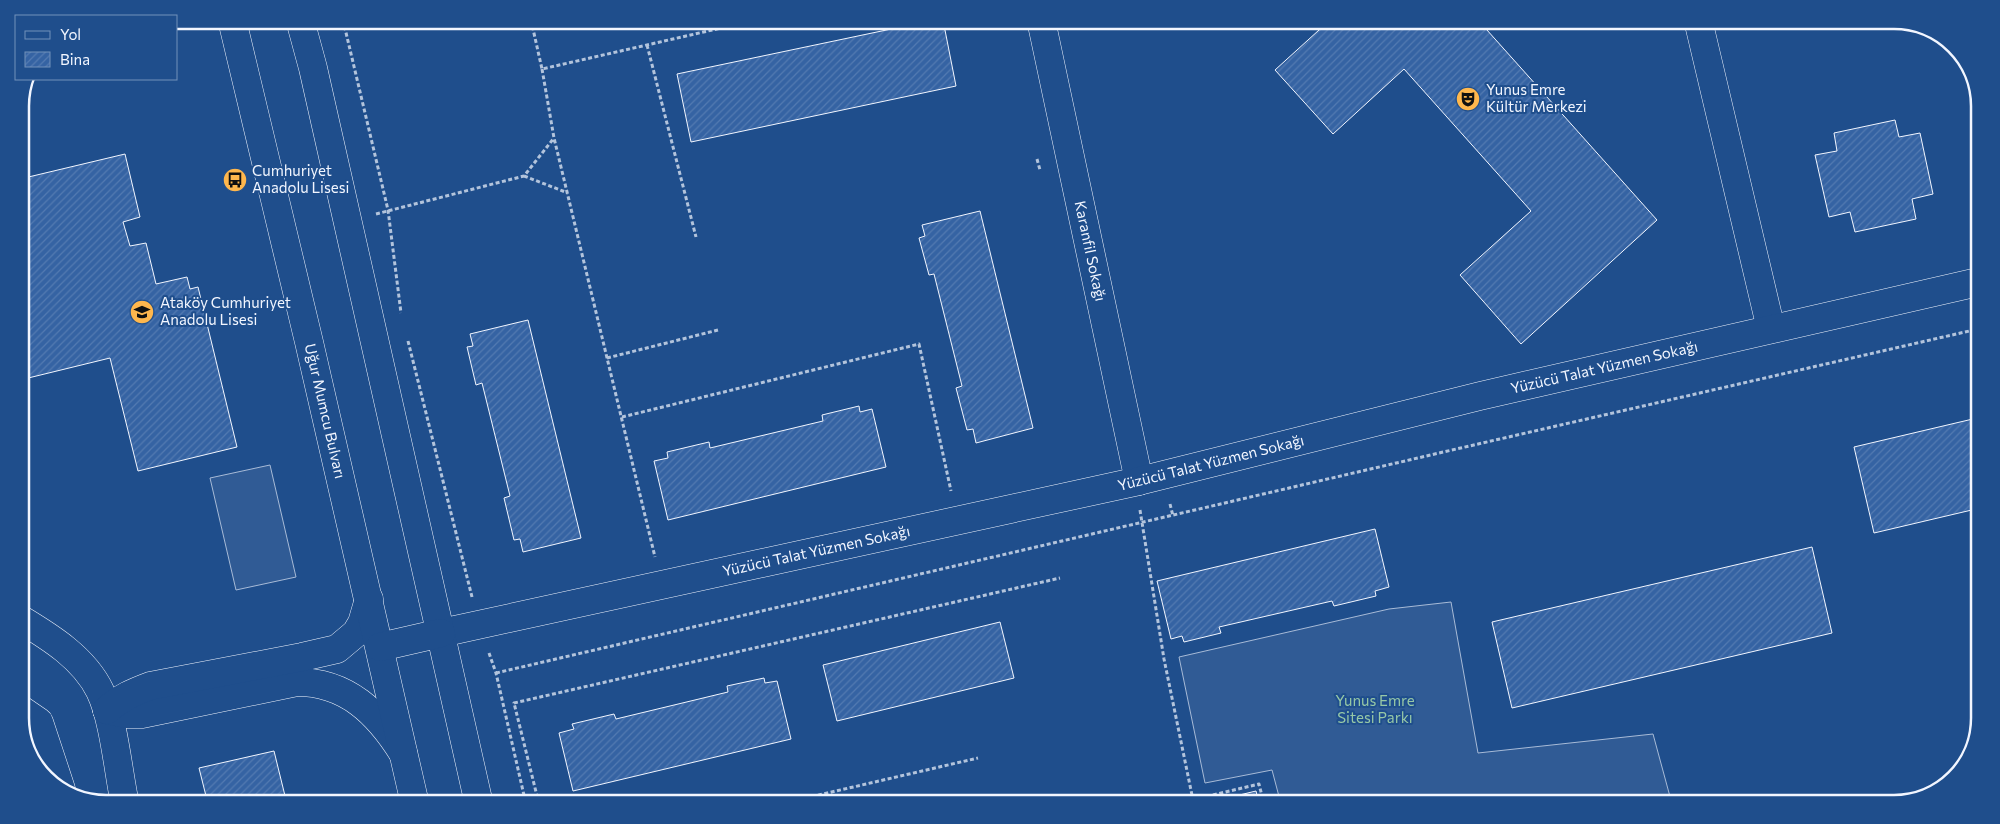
<svg xmlns="http://www.w3.org/2000/svg" width="2000" height="824" viewBox="0 0 2000 824" font-family="Commissioner,sans-serif">
<style>
.built{fill:#305b95;stroke:#a8bbd7}
.building{fill:url(#building-hatch);stroke:#f2f6ff}
.lines{fill:none;stroke-linecap:round;stroke-linejoin:round}
.street-casing{stroke:#f2f6ff;stroke-width:29}
.secondary-casing{stroke:#f2f6ff;stroke-width:29}
.path{stroke:#b3c4dc;stroke-width:3;stroke-dasharray:4 2.5;stroke-linecap:butt}
.street{stroke:#1f4e8c;stroke-width:28}
.secondary{stroke:#1f4e8c;stroke-width:28}
.labels{text-anchor:middle;stroke-width:4;stroke-linejoin:round;paint-order:stroke}
.poi-label{font-size:15px;fill:#f2f6ff;stroke:#1f4e8c;text-anchor:start}
.street-label{font-size:15px;fill:#f2f6ff;stroke:#1f4e8c}
.park-label{font-size:15px;fill:#97c8a6;stroke:#1f4e8c}
.rim{fill:none;stroke:#f2f6ff;stroke-width:2.5}
</style>
<defs>
<pattern id="building-hatch" width="6" height="6" patternUnits="userSpaceOnUse" patternTransform="scale(1.25)"><rect width="6" height="6" fill="#3563a3"/><path d="M-1 1l2-2M0 6l6-6M5 7l2-2" fill="none" stroke="#537ab1"/></pattern>
</defs>
<rect width="100%" height="100%" fill="#1f4e8c"/>
<path class="built" d="M 270,465 L 296,577 L 236,590 L 210,478 Z
M 1451,602 L 1478,753 L 1653,734 L 1672,804 L 1281,804 L 1272,770 L 1205,783 L 1179,657 L 1389,609 Z"/>
<path class="building" d="M 176,20 L 179,20 L 180,29 L 176,29 Z
M 934,20 L 943,20 L 956,86 L 691,142 L 677,74 Z
M 1330,20 L 1345,20 L 1347,22 L 1350,20 L 1478,20 L 1657,220 L 1521,344 L 1460,275 L 1531,211 L 1404,69 L 1333,134 L 1275,70 Z
M 1895,120 L 1899,137 L 1920,133 L 1933,194 L 1912,199 L 1916,219 L 1855,232 L 1850,212 L 1829,217 L 1815,155 L 1837,151 L 1834,133 Z
M 125,154 L 140,217 L 123,222 L 130,246 L 146,243 L 156,284 L 187,277 L 190,289 L 198,287 L 237,447 L 138,471 L 110,358 L 20,380 L 20,179 Z
M 980,211 L 1033,428 L 976,443 L 973,429 L 967,430 L 956,388 L 962,386 L 934,274 L 929,275 L 919,238 L 925,236 L 922,225 Z
M 528,320 L 581,538 L 523,552 L 520,539 L 514,540 L 504,498 L 510,496 L 482,383 L 476,385 L 467,347 L 473,346 L 470,334 Z
M 859,406 L 860,412 L 872,409 L 886,467 L 668,520 L 654,461 L 668,458 L 667,452 L 709,442 L 710,448 L 823,421 L 822,415 Z
M 1977,418 L 1976,509 L 1874,533 L 1854,447 Z
M 1375,529 L 1389,587 L 1375,591 L 1376,596 L 1334,606 L 1332,601 L 1219,627 L 1221,633 L 1184,642 L 1182,636 L 1171,639 L 1157,581 Z
M 1812,547 L 1832,633 L 1512,708 L 1492,622 Z
M 1000,622 L 1014,678 L 837,721 L 823,665 Z
M 764,678 L 765,683 L 777,681 L 791,739 L 573,791 L 559,733 L 574,729 L 572,724 L 614,714 L 616,719 L 728,692 L 727,686 Z
M 274,751 L 287,804 L 208,804 L 199,768 Z
M 1945,786 L 1942,789 L 1895,804 L 1868,804 Z
M 1256,791 L 1259,804 L 1202,804 Z"/>
<g class="lines">
<g class="street-casing">
<g id="street">
<path d="M 1698,20 L 1771,329"/>
<path d="M 20,619 C 50,637 84,658 100,691 C 114,720 118,771 125,804"/>
<path id="s1" d="M 441,633 L 1139,481 L 1041,20"/>
<path d="M 20,709 L 39,722 L 61,789"/>
<path d="M 107,710 L 126,714 L 142,714 L 297,682 C 347,682 378,713 403,753"/>
<path d="M 107,710 C 120,698 134,692 150,686 L 302,657 L 337,649 L 356,633 L 362,623 L 369,599"/>
</g>
</g>
<g class="secondary-casing">
<g id="secondary">
<path id="s2" d="M 232,20 L 309,342 L 415,804"/>
<path d="M 300,20 L 313,68 L 479,804"/>
<path id="s3" d="M 1139,481 L 1480,396 L 1978,282"/>
<path d="M 380,647 L 441,633"/>
</g>
</g>
<path class="path" d="M 343,20 L 388,210 L 401,313
M 531,20 L 542,69 L 756,20
M 647,45 L 696,237
M 542,69 L 554,138 L 655,557
M 1037,159 L 1040,170
M 524,176 L 568,193
M 376,214 L 524,176 L 554,138
M 408,341 L 472,597
M 607,358 L 718,330
M 622,417 L 919,344 L 951,491
M 1170,504 L 1173,516
M 1140,510 L 1164,659 L 1193,800
M 489,653 L 496,673 L 526,804
M 496,673 L 1452,450 L 1978,329
M 539,804 L 514,703 L 1060,578
M 780,804 L 978,758
M 1175,804 L 1259,784 L 1264,804"/>
<use href="#street" class="street"/>
<use href="#secondary" class="secondary"/>
</g>
<defs>
<g id="theatre-disc" transform="scale(1.25)"><circle r="9.5" fill="#ffb74d" stroke="#1f4e8c"/><path d="M-5-5.5Q0-4 5-5.5V0Q5 5 0 6Q-5 5-5 0ZM-3.3-2.5H-1v1.5H-3.3ZM1-2.5H3.3v1.5H1ZM-2.8 1Q0 5.5 2.8 1Z" fill="#111"/></g>
<g id="bus-disc" transform="scale(1.25)"><circle r="9.5" fill="#ffb74d" stroke="#1f4e8c"/><path d="M-5-6H5V4H4V6H2V4H-2V6H-4V4H-5ZM-3.5-4V0h7V-4ZM-3.5 1.2v1.5H-2V1.2ZM2 1.2v1.5H3.5V1.2Z" fill="#111"/></g>
<g id="school-disc" transform="scale(1.25)"><circle r="9.5" fill="#ffb74d" stroke="#1f4e8c"/><path d="M0-5L7-2L0 1L-7-2ZM-4 1L0 2.5L4 1V4Q0 6-4 4Z" fill="#111"/></g>
</defs>
<g fill-rule="evenodd">
<use href="#theatre-disc" x="1468" y="99"/>
<use href="#bus-disc" x="235" y="180"/>
<use href="#school-disc" x="142" y="312"/>
</g>
<g class="labels">
<g class="poi-label">
<text x="1486" y="95">Yunus Emre<tspan x="1486" dy="17">Kültür Merkezi</tspan></text>
<text x="252" y="176">Cumhuriyet<tspan x="252" dy="17">Anadolu Lisesi</tspan></text>
<text x="160" y="308">Ataköy Cumhuriyet<tspan x="160" dy="17">Anadolu Lisesi</tspan></text>
</g>
<g class="street-label">
<text transform="translate(1090 251) rotate(78)" y="5">Karanfil Sokağı</text>
<text dy="5" stroke="none"><textPath href="#s3" startOffset="479">Yüzücü Talat Yüzmen Sokağı</textPath></text>
<text dy="5" stroke="none"><textPath href="#s2" startOffset="402">Uğur Mumcu Bulvarı</textPath></text>
<text transform="translate(1211 463) rotate(-14)" y="5">Yüzücü Talat Yüzmen Sokağı</text>
<text dy="5" stroke="none"><textPath href="#s1" startOffset="384">Yüzücü Talat Yüzmen Sokağı</textPath></text>
</g>
<g class="park-label">
<text x="1375" y="706">Yunus Emre<tspan x="1375" dy="17">Sitesi Parkı</tspan></text>
</g>
</g>
<path d="M0 0H2000V824H0ZM106 29H1894A77 77 0 0 1 1971 106V718A77 77 0 0 1 1894 795H106A77 77 0 0 1 29 718V106A77 77 0 0 1 106 29Z" fill="#1f4e8c" fill-rule="evenodd"/>
<path class="rim" d="M106 29H1894A77 77 0 0 1 1971 106V718A77 77 0 0 1 1894 795H106A77 77 0 0 1 29 718V106A77 77 0 0 1 106 29Z"/>
<rect x="15" y="15" width="162" height="65" fill="#1f4e8c" stroke="#7391ba"/>
<rect x="25" y="31" width="25" height="8" fill="#1f4e8c" stroke="#7391ba"/>
<text x="60" y="40" font-size="15" fill="#f2f6ff">Yol</text>
<rect x="25" y="52" width="25" height="15" fill="url(#building-hatch)" stroke="#7391ba"/>
<text x="60" y="65" font-size="15" fill="#f2f6ff">Bina</text>
</svg>
